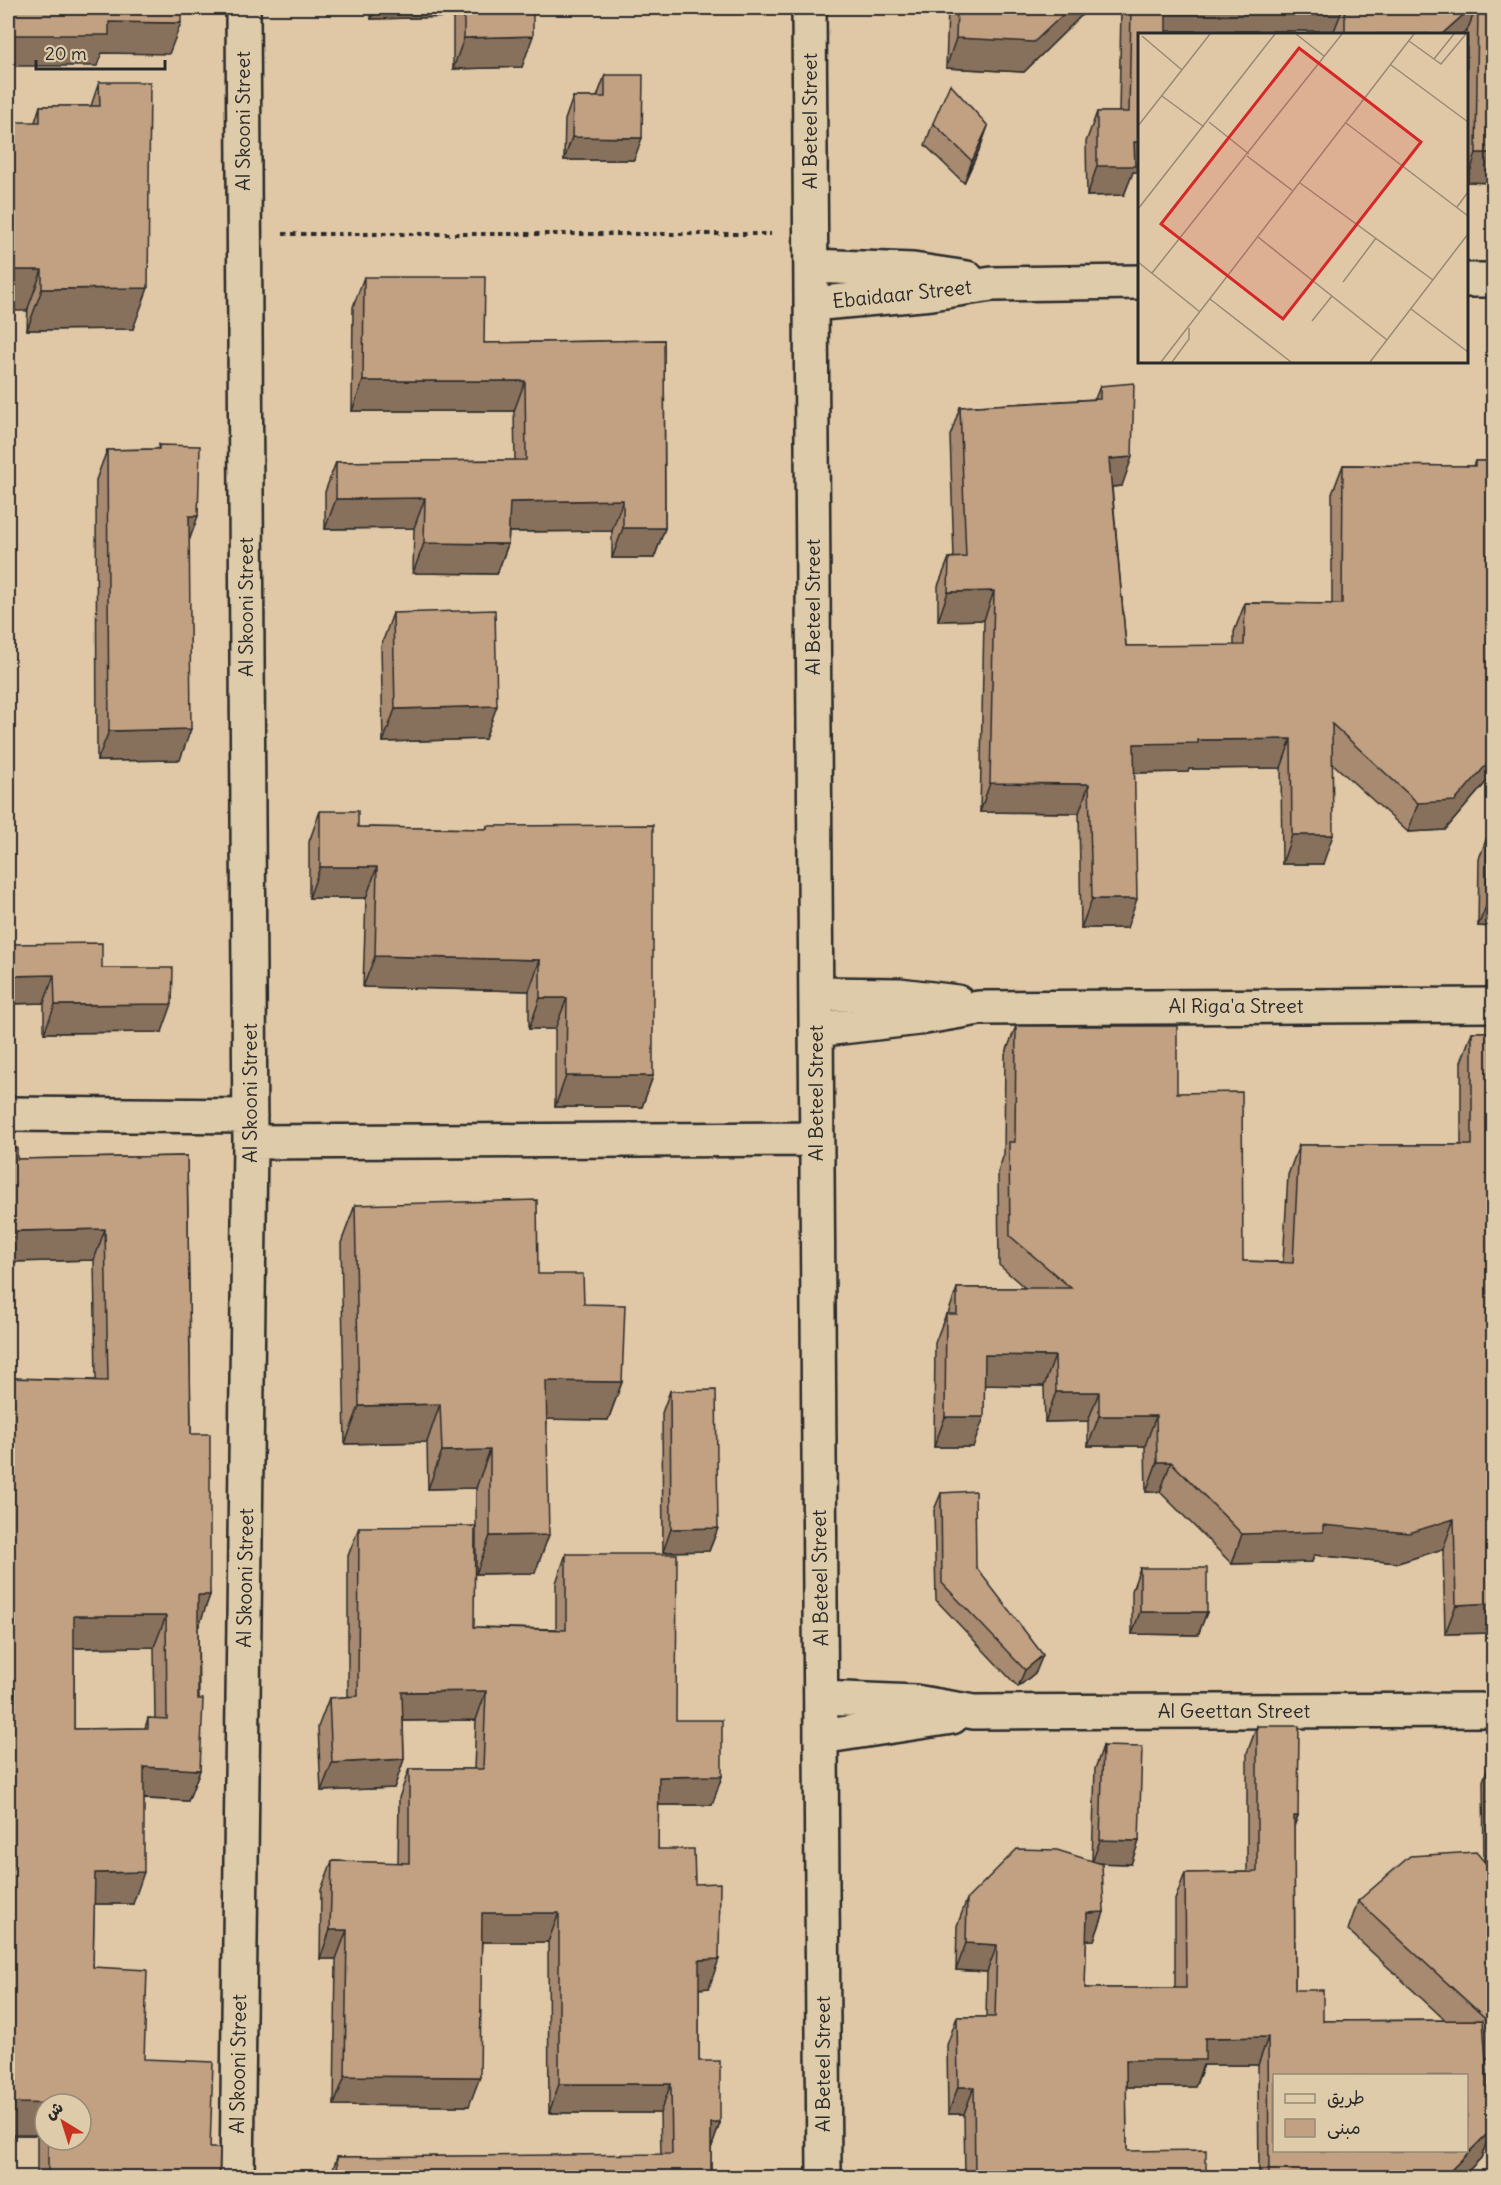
<svg xmlns="http://www.w3.org/2000/svg" width="1501" height="2185" viewBox="0 0 1501 2185" font-family="Delius,'Playpen Sans Arabic',sans-serif">
<style>
.lines{fill:none;stroke-linecap:round;stroke-linejoin:round}
.minor-casing{stroke:#2b2b2b;stroke-width:38}
.path{stroke:#2b2b2b;stroke-width:4;stroke-dasharray:4.5 4.5;stroke-linecap:butt}
.minor{stroke:#decba9;stroke-width:33}
.wall{fill:#a78a70;stroke:#2b2b2b;stroke-width:1.5;fill-rule:evenodd}
.shaded-wall{fill:#88715b;stroke:#2b2b2b;stroke-width:1.5}
.building{fill:#c2a182;stroke:#2b2b2b;stroke-width:1.5;fill-rule:evenodd}
.labels{text-anchor:middle;stroke-width:4.5;stroke-linejoin:round;paint-order:stroke}
.street-label{font-size:20px;fill:#2b2b2b;stroke:#decba9}
.inset-road{fill:none;stroke:#988975;stroke-width:1.5}
.view{fill:#d62828;fill-opacity:0.15;stroke:#d62828;stroke-width:3}
.inset-edge{fill:none;stroke:#2b2b2b;stroke-width:3}
</style>
<rect width="100%" height="100%" fill="#e0c8a6"/>
<filter id="ink" filterUnits="userSpaceOnUse"><feTurbulence type="fractalNoise" baseFrequency=".0167" numOctaves="2"/><feDisplacementMap in="SourceGraphic" scale="12" xChannelSelector="R" yChannelSelector="G"/><feConvolveMatrix kernelMatrix="1 2 1 2 8 2 1 2 1" color-interpolation-filters="sRGB"/></filter>
<g filter="url(#ink)">
<g class="lines">
<g class="minor-casing">
<path id="minor" d="M 809,8 L 824,2178
M 811,266 L 913,270 L 967,278
M 1466,280 L 1494,280
M 811,304 L 932,293 L 992,284 L 1140,282
M 816,994 L 899,995 L 957,1002
M 816,1030 L 919,1018 L 979,1008 L 1494,1005
M 8,1114 L 250,1116
M 250,1142 L 816,1139
M 821,1698 L 915,1702 L 974,1712 L 1494,1710
M 821,1737 L 952,1717
M 237,2178 L 250,1142 L 243,8"/>
</g>
<path class="path" d="M 283,234 L 771,234"/>
<use href="#minor" class="minor"/>
</g>
<path class="wall" d="M 371,8 L 533,8 L 522,67 L 453,69 L 453,17 L 371,19 Z
M 948,8 L 1089,8 L 1024,72 L 946,68 Z
M 1121,8 L 1494,8 L 1494,183 L 1467,182 L 1467,31 L 1463,34 L 1334,34 L 1334,31 L 1166,31 L 1140,34 L 1140,172 L 1133,172 L 1124,195 L 1087,196 L 1086,142 L 1097,112 L 1119,112 Z
M 605,75 L 634,160 L 564,160 L 565,120 L 573,97 L 597,97 Z
M 99,82 L 133,329 L 27,330 L 35,122 L 40,106 L 91,106 Z
M 933,123 L 988,126 L 980,148 L 964,183 L 925,145 Z
M 364,277 L 484,343 L 664,340 L 665,528 L 654,558 L 612,558 L 612,531 L 509,532 L 508,544 L 497,574 L 413,573 L 414,528 L 325,529 L 325,492 L 336,462 L 515,460 L 514,411 L 352,411 L 353,307 Z
M 1100,386 L 1122,486 L 1112,487 L 1126,646 L 1234,646 L 1234,632 L 1245,603 L 1332,604 L 1332,494 L 1343,465 L 1473,466 L 1475,461 L 1494,461 L 1494,773 L 1445,830 L 1408,832 L 1332,763 L 1323,864 L 1282,864 L 1281,768 L 1189,769 L 1188,772 L 1134,773 L 1127,928 L 1081,928 L 1079,813 L 980,812 L 984,620 L 938,621 L 938,586 L 949,558 L 954,557 L 950,436 L 960,407 L 1095,399 Z
M 159,445 L 189,540 L 180,760 L 97,761 L 96,480 L 107,450 L 158,449 Z
M 393,613 L 485,739 L 383,742 L 381,646 Z
M 320,811 L 358,827 L 486,829 L 487,826 L 653,1076 L 642,1107 L 555,1107 L 555,1029 L 529,1029 L 529,991 L 363,987 L 366,898 L 309,898 L 309,842 Z
M 1487,837 L 1494,837 L 1494,927 L 1478,926 L 1479,859 Z
M 8,944 L 102,968 L 162,1032 L 44,1033 L 44,1003 L 8,1004 Z
M 1016,1026 L 1177,1093 L 1243,1261 L 1283,1262 L 1288,1175 L 1299,1145 L 1461,1145 L 1461,1062 L 1472,1032 L 1494,1032 L 1494,1633 L 1445,1634 L 1443,1549 L 1398,1563 L 1314,1555 L 1312,1562 L 1232,1564 L 1160,1492 L 1146,1492 L 1145,1446 L 1088,1446 L 1088,1421 L 1045,1422 L 1044,1386 L 985,1385 L 973,1447 L 934,1447 L 935,1343 L 946,1314 L 948,1314 L 957,1288 L 1025,1288 L 999,1265 L 998,1172 L 1004,1154 L 1005,1055 Z
M 8,1148 L 17,1159 L 187,1156 L 191,1434 L 210,1595 L 198,1626 L 200,1770 L 188,1801 L 144,1799 L 133,1904 L 94,1904 L 93,1967 L 144,2059 L 210,2148 L 219,2178 L 37,2178 L 37,2135 L 8,2135 L 8,1378 L 96,1380 L 94,1260 L 8,1262 ZM 154,1647 L 155,1719 L 148,1718 L 145,1728 L 74,1729 L 74,1648 ZM 45,2104 L 81,2104 L 81,2140 L 45,2140 Z
M 355,1205 L 538,1274 L 584,1304 L 622,1382 L 608,1420 L 547,1419 L 535,1573 L 476,1574 L 476,1488 L 428,1489 L 427,1442 L 345,1444 L 341,1243 Z
M 670,1391 L 718,1528 L 709,1551 L 663,1552 L 662,1413 Z
M 941,1493 L 976,1567 L 1036,1672 L 1018,1687 L 936,1600 L 934,1510 Z
M 359,1527 L 474,1627 L 556,1629 L 556,1583 L 566,1554 L 676,1720 L 722,1776 L 712,1805 L 658,1805 L 658,1849 L 695,1884 L 709,1988 L 699,1989 L 699,2061 L 720,2123 L 711,2148 L 711,2178 L 330,2178 L 337,2157 L 661,2155 L 660,2113 L 549,2113 L 548,1942 L 482,1942 L 469,2106 L 334,2105 L 336,1959 L 320,1959 L 321,1890 L 332,1861 L 398,1863 L 399,1798 L 409,1769 L 474,1769 L 476,1720 L 403,1721 L 404,1759 L 394,1788 L 321,1791 L 318,1727 L 329,1698 L 348,1697 L 348,1556 Z
M 1140,1568 L 1207,1612 L 1198,1635 L 1132,1634 L 1132,1591 Z
M 1257,1726 L 1294,1828 L 1295,1990 L 1323,2021 L 1445,2020 L 1348,1930 L 1358,1901 L 1484,1861 L 1483,1781 L 1491,1759 L 1494,1863 L 1485,1863 L 1494,1873 L 1494,2065 L 1486,2057 L 1491,2130 L 1481,2158 L 1461,2178 L 1259,2178 L 1258,2065 L 1204,2065 L 1195,2087 L 1126,2087 L 1127,2151 L 1206,2178 L 965,2178 L 964,2114 L 948,2114 L 947,2045 L 957,2017 L 986,2017 L 987,1972 L 956,1970 L 957,1926 L 967,1899 L 1092,1861 L 1095,1769 L 1103,1746 L 1139,1841 L 1131,1864 L 1097,1863 L 1104,1912 L 1094,1940 L 1086,1940 L 1085,1988 L 1175,1988 L 1175,1900 L 1185,1873 L 1247,1872 L 1247,1753 Z"/>
<path class="shaded-wall" d="M 376,8 L 456,8 L 453,17 L 371,19 Z
M 1070,8 L 1089,8 L 1024,72 L 946,68 L 956,38 Z
M 1164,8 L 1343,8 L 1334,31 L 1155,31 Z
M 1471,8 L 1476,8 L 1467,31 L 1463,34 L 1442,34 Z
M 109,22 L 181,23 L 169,54 L 102,53 L 97,66 L 8,66 L 8,35 Z
M 533,36 L 522,67 L 453,69 L 464,38 Z
M 988,126 L 980,148 L 964,183 L 972,161 Z
M 572,137 L 642,138 L 634,160 L 564,160 Z
M 1134,142 L 1140,142 L 1140,172 L 1133,172 L 1124,195 L 1087,196 L 1097,166 Z
M 1476,153 L 1494,153 L 1494,183 L 1467,182 Z
M 8,270 L 42,270 L 27,311 L 8,311 Z
M 148,288 L 133,329 L 27,330 L 42,289 Z
M 363,381 L 525,381 L 514,411 L 352,411 Z
M 1132,457 L 1122,486 L 1099,488 L 1109,459 Z
M 425,498 L 414,528 L 325,529 L 336,499 Z
M 623,500 L 612,531 L 499,532 L 510,502 Z
M 189,516 L 198,516 L 187,547 Z
M 623,528 L 665,528 L 654,558 L 612,558 Z
M 424,543 L 508,544 L 497,574 L 413,573 Z
M 994,591 L 984,620 L 938,621 L 948,592 Z
M 497,706 L 485,739 L 383,742 L 395,709 Z
M 191,729 L 180,760 L 97,761 L 109,731 Z
M 1291,739 L 1281,768 L 1189,769 L 1188,772 L 1123,773 L 1134,744 L 1198,740 Z
M 1494,756 L 1494,773 L 1445,830 L 1408,832 L 1418,803 Z
M 990,783 L 1089,784 L 1079,813 L 980,812 Z
M 1292,835 L 1333,835 L 1323,864 L 1282,864 Z
M 320,867 L 377,867 L 366,898 L 309,898 Z
M 1092,899 L 1137,899 L 1127,928 L 1081,928 Z
M 1487,904 L 1494,904 L 1494,927 L 1478,926 Z
M 375,956 L 540,960 L 529,991 L 363,987 Z
M 54,975 L 44,1003 L 8,1004 L 8,976 Z
M 540,998 L 567,998 L 555,1029 L 529,1029 Z
M 172,1004 L 162,1032 L 44,1033 L 55,1005 Z
M 566,1076 L 653,1076 L 642,1107 L 555,1107 Z
M 105,1229 L 94,1260 L 8,1262 L 8,1237 L 16,1231 Z
M 985,1355 L 1055,1356 L 1044,1386 L 975,1385 Z
M 546,1381 L 622,1382 L 608,1420 L 533,1419 Z
M 1056,1392 L 1099,1392 L 1088,1421 L 1045,1422 Z
M 440,1404 L 427,1442 L 345,1444 L 359,1406 Z
M 1099,1416 L 1156,1416 L 1145,1446 L 1088,1446 Z
M 945,1417 L 984,1417 L 973,1447 L 934,1447 Z
M 490,1450 L 476,1488 L 428,1489 L 442,1451 Z
M 1157,1462 L 1171,1462 L 1160,1492 L 1146,1492 Z
M 1454,1519 L 1443,1549 L 1398,1563 L 1314,1555 L 1312,1562 L 1232,1564 L 1242,1534 L 1323,1525 Z
M 718,1528 L 709,1551 L 663,1552 L 671,1529 Z
M 549,1535 L 535,1573 L 476,1574 L 490,1536 Z
M 198,1595 L 210,1595 L 199,1626 L 187,1627 Z
M 1494,1603 L 1494,1633 L 1445,1634 L 1456,1605 Z
M 1140,1612 L 1207,1612 L 1198,1635 L 1132,1634 Z
M 74,1616 L 166,1616 L 154,1647 L 63,1648 Z
M 1043,1655 L 1036,1672 L 1018,1687 L 1025,1670 Z
M 486,1691 L 476,1720 L 391,1721 L 402,1692 Z
M 404,1759 L 394,1788 L 321,1791 L 332,1763 Z
M 144,1767 L 200,1770 L 188,1801 L 132,1798 Z
M 722,1776 L 712,1805 L 648,1805 L 659,1777 Z
M 1294,1816 L 1298,1816 L 1288,1843 Z
M 1100,1840 L 1139,1841 L 1131,1864 L 1092,1863 Z
M 1492,1841 L 1494,1841 L 1494,1863 L 1484,1863 Z
M 144,1872 L 133,1904 L 83,1904 L 95,1873 Z
M 1104,1912 L 1094,1940 L 1077,1941 L 1087,1913 Z
M 482,1913 L 559,1913 L 548,1942 L 472,1942 Z
M 330,1930 L 347,1930 L 336,1959 L 320,1959 Z
M 966,1943 L 997,1945 L 987,1972 L 956,1970 Z
M 719,1959 L 709,1988 L 688,1989 L 699,1960 Z
M 1268,2037 L 1258,2065 L 1203,2065 L 1195,2087 L 1116,2087 L 1126,2060 L 1205,2038 Z
M 345,2076 L 480,2077 L 469,2106 L 334,2105 Z
M 559,2084 L 671,2084 L 660,2113 L 549,2113 Z
M 958,2087 L 974,2087 L 964,2114 L 948,2114 Z
M 8,2103 L 48,2103 L 45,2104 L 45,2112 L 37,2135 L 8,2135 Z
M 711,2123 L 720,2123 L 710,2152 Z
M 1491,2130 L 1481,2158 L 1461,2178 L 1443,2178 Z"/>
<path class="building" d="M 8,8 L 181,8 L 181,23 L 109,22 L 109,35 L 8,35 Z
M 464,8 L 533,8 L 533,36 L 464,38 Z
M 957,8 L 1070,8 L 1034,42 L 956,38 Z
M 1131,8 L 1166,8 L 1166,34 L 1140,34 L 1140,142 L 1134,142 L 1135,166 L 1097,166 L 1097,112 L 1129,112 Z
M 1345,8 L 1471,8 L 1442,34 L 1345,34 Z
M 1478,8 L 1494,8 L 1494,153 L 1476,153 Z
M 605,75 L 643,75 L 642,138 L 572,137 L 573,97 L 605,97 Z
M 99,82 L 150,82 L 148,288 L 42,289 L 42,270 L 8,270 L 8,122 L 40,122 L 40,106 L 100,106 Z
M 950,84 L 988,126 L 972,161 L 933,123 Z
M 364,277 L 485,277 L 484,343 L 664,340 L 665,528 L 623,528 L 623,500 L 510,502 L 508,544 L 424,543 L 425,498 L 336,499 L 336,462 L 526,460 L 525,381 L 363,381 Z
M 1134,383 L 1132,457 L 1109,459 L 1126,646 L 1244,645 L 1245,603 L 1342,604 L 1343,465 L 1475,466 L 1475,461 L 1494,461 L 1494,756 L 1455,801 L 1418,803 L 1332,724 L 1333,835 L 1292,835 L 1291,739 L 1198,740 L 1198,743 L 1134,744 L 1137,899 L 1092,899 L 1089,784 L 990,783 L 994,591 L 948,592 L 949,558 L 966,557 L 960,407 L 1100,399 L 1100,386 Z
M 159,445 L 200,446 L 198,516 L 189,516 L 191,729 L 109,731 L 107,450 L 159,449 Z
M 495,610 L 497,706 L 395,709 L 393,613 Z
M 320,811 L 358,811 L 358,827 L 487,829 L 487,826 L 653,825 L 653,1076 L 566,1076 L 567,998 L 540,998 L 540,960 L 375,956 L 377,867 L 320,867 Z
M 1487,837 L 1494,837 L 1494,904 L 1487,904 Z
M 102,943 L 102,968 L 173,968 L 172,1004 L 55,1005 L 54,975 L 8,976 L 8,944 Z
M 1016,1026 L 1177,1026 L 1177,1093 L 1242,1092 L 1243,1261 L 1293,1263 L 1299,1145 L 1472,1145 L 1472,1032 L 1494,1032 L 1494,1603 L 1456,1605 L 1454,1519 L 1409,1533 L 1323,1525 L 1323,1532 L 1242,1534 L 1171,1462 L 1157,1462 L 1156,1416 L 1099,1416 L 1099,1392 L 1056,1392 L 1055,1356 L 985,1355 L 984,1417 L 945,1417 L 946,1314 L 957,1314 L 957,1288 L 1071,1288 L 1010,1236 L 1009,1142 L 1015,1142 Z
M 8,1148 L 17,1148 L 17,1159 L 187,1156 L 191,1434 L 210,1434 L 210,1595 L 198,1595 L 198,1699 L 203,1699 L 200,1770 L 144,1767 L 144,1872 L 95,1873 L 93,1967 L 147,1970 L 144,2059 L 213,2062 L 210,2148 L 220,2148 L 219,2178 L 59,2178 L 48,2172 L 48,2140 L 81,2140 L 81,2104 L 8,2103 L 8,1378 L 108,1381 L 105,1229 L 16,1231 L 16,1237 L 8,1237 ZM 74,1616 L 166,1616 L 167,1719 L 148,1718 L 148,1728 L 74,1729 Z
M 537,1200 L 538,1274 L 583,1274 L 584,1304 L 625,1305 L 622,1382 L 546,1381 L 549,1535 L 490,1536 L 490,1450 L 442,1451 L 440,1404 L 359,1406 L 355,1205 Z
M 8,1313 L 9,1313 L 8,1376 Z
M 716,1390 L 718,1528 L 671,1529 L 670,1391 Z
M 975,1491 L 976,1567 L 1043,1655 L 1025,1670 L 942,1583 L 941,1493 Z
M 475,1526 L 474,1627 L 566,1630 L 566,1554 L 677,1554 L 676,1720 L 722,1720 L 722,1776 L 659,1777 L 658,1849 L 694,1849 L 695,1884 L 720,1883 L 719,1959 L 699,1960 L 699,2061 L 720,2061 L 720,2123 L 711,2123 L 711,2178 L 338,2178 L 337,2157 L 672,2154 L 671,2084 L 559,2084 L 559,1913 L 482,1913 L 480,2077 L 345,2076 L 347,1930 L 330,1930 L 332,1861 L 409,1863 L 409,1769 L 483,1769 L 486,1691 L 402,1692 L 404,1759 L 332,1763 L 329,1698 L 358,1696 L 359,1527 Z
M 1140,1568 L 1207,1568 L 1207,1612 L 1140,1612 Z
M 1257,1726 L 1299,1726 L 1298,1816 L 1294,1816 L 1295,1990 L 1323,1990 L 1323,2021 L 1483,2020 L 1491,2130 L 1443,2178 L 1269,2178 L 1268,2037 L 1205,2038 L 1205,2060 L 1126,2060 L 1127,2151 L 1206,2150 L 1206,2178 L 975,2178 L 974,2087 L 958,2087 L 957,2017 L 995,2017 L 997,1945 L 966,1943 L 967,1899 L 1017,1849 L 1057,1850 L 1102,1864 L 1104,1912 L 1087,1913 L 1085,1988 L 1186,1988 L 1185,1873 L 1257,1872 ZM 1275,2076 L 1467,2076 L 1467,2151 L 1275,2151 Z
M 1103,1746 L 1142,1747 L 1139,1841 L 1100,1840 Z
M 1491,1759 L 1494,1759 L 1494,1841 L 1492,1841 Z
M 1476,1852 L 1494,1873 L 1494,2026 L 1358,1901 L 1410,1856 Z"/>
</g>
<g class="labels">
<g class="street-label">
<text transform="translate(243 121) rotate(-90)" y="7">Al Skooni Street</text>
<text transform="translate(810 121) rotate(-90)" y="7">Al Beteel Street</text>
<text transform="translate(902 294) rotate(-6)" y="7">Ebaidaar Street</text>
<text transform="translate(246 607) rotate(-90)" y="7">Al Skooni Street</text>
<text transform="translate(813 607) rotate(-90)" y="7">Al Beteel Street</text>
<text x="1236" y="1013">Al Riga'a Street</text>
<text transform="translate(250 1093) rotate(-90)" y="7">Al Skooni Street</text>
<text transform="translate(816 1093) rotate(-90)" y="7">Al Beteel Street</text>
<text transform="translate(245 1578) rotate(-89)" y="7">Al Skooni Street</text>
<text transform="translate(820 1578) rotate(-91)" y="7">Al Beteel Street</text>
<text x="1234" y="1718">Al Geettan Street</text>
<text transform="translate(238 2064) rotate(-89)" y="7">Al Skooni Street</text>
<text transform="translate(823 2064) rotate(-90)" y="7">Al Beteel Street</text>
</g>
</g>
<g transform="translate(1138 33)">
<rect width="330" height="330" fill="#e0c8a6"/>
<path class="inset-road" d="M 158,1 L 186,23M 4,3 L 44,37M 271,8 L 303,31 L 328,1M 296,26 L 316,1M 253,32 L 330,89M 24,63 L 66,94M 71,89 L 111,121M 208,90 L 330,183M 0,93 L 72,1M 109,123 L 155,158M 162,150 L 295,247M 319,174 L 330,159M 0,176 L 137,1M 120,204 L 249,307M 0,229 L 62,279M 14,240 L 204,1M 205,249 L 238,205M 72,266 L 153,329M 273,276 L 330,319M 174,288 L 194,263M 23,329 L 276,1M 34,329 L 51,306 L 51,295M 232,329 L 330,201"/>
<path class="view" d="M 161,15 L 283,109 L 145,286 L 23,191 Z"/>
<rect width="330" height="330" class="inset-edge"/>
</g>
<rect width="1501" height="2185" fill="none" stroke="#decba9" stroke-width="30"/>
<rect x="15" y="15" width="1471" height="2155" fill="none" stroke="#2b2b2b" stroke-width="2" filter="url(#ink)"/>
<rect x="1273" y="2074" width="195" height="78" fill="#decba9" stroke="#968b77" stroke-width="1.5"/>
<rect x="1285" y="2094" width="30" height="9" fill="#decba9" stroke="#968b77" stroke-width="1.5"/>
<text x="1327" y="2104" font-size="18" fill="#2b2b2b">طريق</text>
<rect x="1285" y="2119" width="30" height="18" fill="#c2a182" stroke="#968b77" stroke-width="1.5"/>
<text x="1327" y="2134" font-size="18" fill="#2b2b2b">مبنى</text>
<g transform="translate(63 2122) rotate(322)"><circle r="28" fill="#decba9" stroke="#968b77" stroke-width="1.5"/>
<path d="M0-4.5L10 22L0 15L-10 22Z" fill="#c8321e"/>
<text y="-9" font-size="16" font-weight="bold" text-anchor="middle" fill="#2b2b2b">ش</text>
</g>
<path d="M36 60v9h129v-9" fill="none" stroke="#2b2b2b" stroke-width="3"/>
<text x="45" y="60" font-size="18" fill="#2b2b2b" stroke="#decba9" stroke-width="4.5" paint-order="stroke">20 m</text>
</svg>
